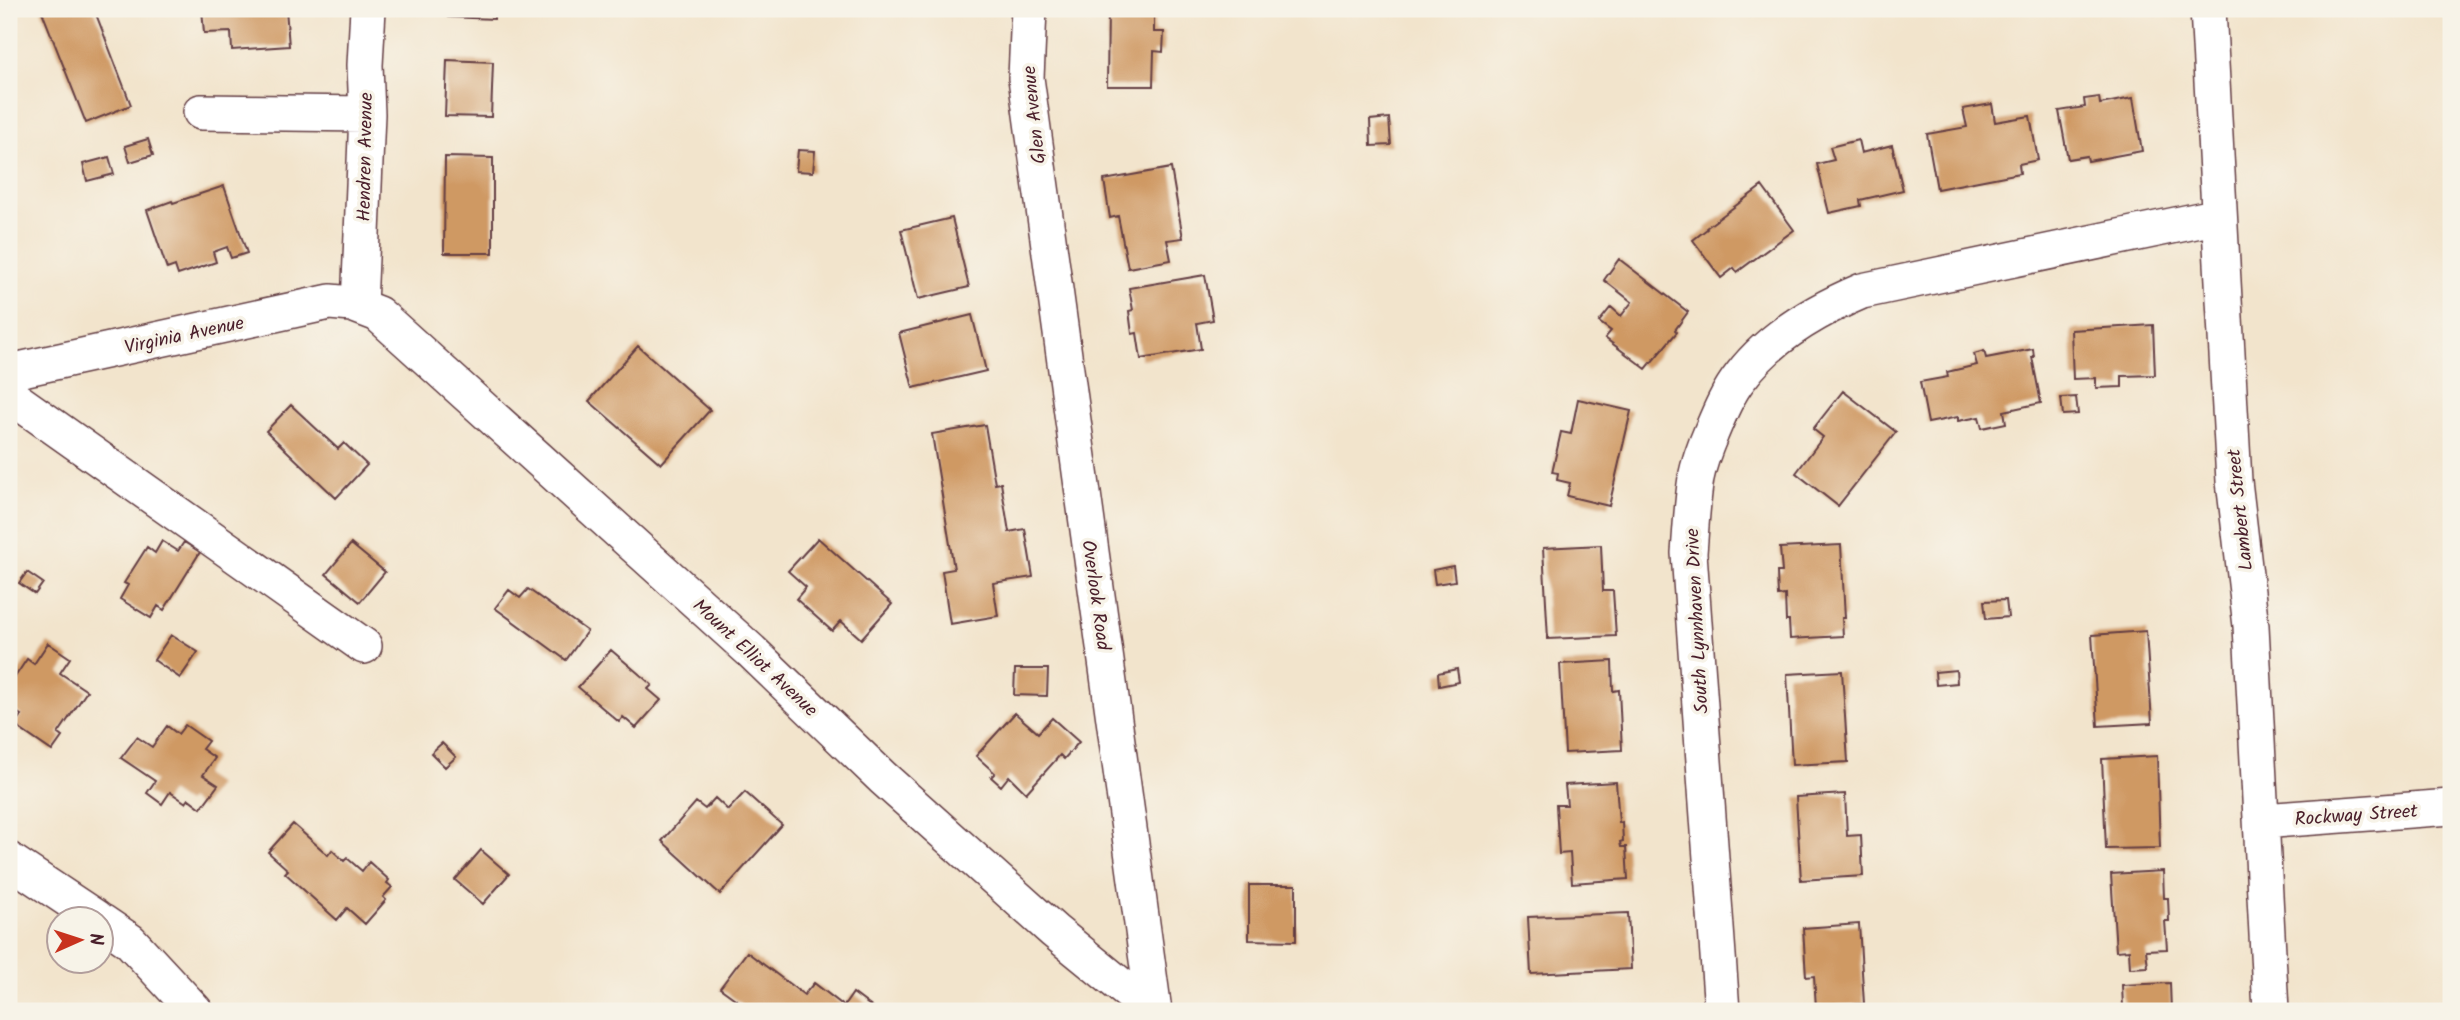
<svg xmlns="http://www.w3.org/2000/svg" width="2460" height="1020" viewBox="0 0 2460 1020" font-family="Kalam,sans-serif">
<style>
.building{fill:#cf9963}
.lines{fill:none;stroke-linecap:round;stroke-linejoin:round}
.minor-casing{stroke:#633d43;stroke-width:38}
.minor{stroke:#fff;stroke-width:35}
.labels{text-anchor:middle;stroke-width:7;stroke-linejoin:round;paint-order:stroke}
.street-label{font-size:19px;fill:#4a1f2b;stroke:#f7f3e8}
</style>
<rect width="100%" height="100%" fill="#f7f3e8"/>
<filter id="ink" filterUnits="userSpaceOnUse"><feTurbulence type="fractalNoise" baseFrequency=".0143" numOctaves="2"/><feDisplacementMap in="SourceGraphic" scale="14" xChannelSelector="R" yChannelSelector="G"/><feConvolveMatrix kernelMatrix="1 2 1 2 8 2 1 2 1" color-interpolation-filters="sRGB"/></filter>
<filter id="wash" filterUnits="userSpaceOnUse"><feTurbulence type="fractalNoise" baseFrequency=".00686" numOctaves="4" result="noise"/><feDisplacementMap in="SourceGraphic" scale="28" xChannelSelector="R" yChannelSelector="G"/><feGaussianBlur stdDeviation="1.57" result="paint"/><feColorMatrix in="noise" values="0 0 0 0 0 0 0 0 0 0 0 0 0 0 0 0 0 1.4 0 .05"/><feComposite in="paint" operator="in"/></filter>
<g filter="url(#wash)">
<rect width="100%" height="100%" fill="#f2e4cc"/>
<g id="blocks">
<path class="building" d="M 41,9 L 94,9 L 131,105 L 86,123 Z
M 202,9 L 286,9 L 289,46 L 232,50 L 231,32 L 204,33 Z
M 448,9 L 494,9 L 494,19 L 448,17 Z
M 1108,9 L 1154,9 L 1154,32 L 1164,32 L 1163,52 L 1154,51 L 1153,86 L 1107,86 Z
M 447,60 L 493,62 L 491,117 L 445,116 Z
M 2099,97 L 2100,104 L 2133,98 L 2142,151 L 2088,161 L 2087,156 L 2068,159 L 2059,111 L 2085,107 L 2084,99 Z
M 1992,104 L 1995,122 L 2030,116 L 2038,160 L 2019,164 L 2020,173 L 1937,189 L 1927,134 L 1967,127 L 1963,109 Z
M 1389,118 L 1391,145 L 1371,146 L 1370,120 Z
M 148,139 L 153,155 L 130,162 L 125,146 Z
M 1858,140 L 1861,153 L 1892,145 L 1903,190 L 1860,200 L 1861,206 L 1829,213 L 1817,164 L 1834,160 L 1830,147 Z
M 798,150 L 815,151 L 813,172 L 796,171 Z
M 109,157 L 114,174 L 87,181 L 83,164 Z
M 445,157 L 493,158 L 493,253 L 444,253 Z
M 1171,168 L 1183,238 L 1167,240 L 1171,260 L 1128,268 L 1118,216 L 1110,218 L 1104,180 Z
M 224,186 L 247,253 L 231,258 L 227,247 L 213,252 L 216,262 L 178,275 L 175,266 L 167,269 L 147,210 L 172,201 L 173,203 Z
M 1762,186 L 1794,230 L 1737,272 L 1734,268 L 1721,278 L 1693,240 L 1707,229 L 1706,228 Z
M 952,218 L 969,287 L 918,299 L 901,230 Z
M 1619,259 L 1688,312 L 1675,330 L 1677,332 L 1646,369 L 1605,338 L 1611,331 L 1599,322 L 1611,307 L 1621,316 L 1632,302 L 1604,280 Z
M 1205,275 L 1213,320 L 1197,323 L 1201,349 L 1141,359 L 1137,333 L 1132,334 L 1129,311 L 1133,310 L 1129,288 Z
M 972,315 L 986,371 L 913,388 L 899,333 Z
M 2153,325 L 2155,375 L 2122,376 L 2122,387 L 2096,388 L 2096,378 L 2073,379 L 2071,330 Z
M 638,346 L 710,410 L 661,464 L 589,401 Z
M 2033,349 L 2034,357 L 2032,357 L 2041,403 L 2004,411 L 2006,423 L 1982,428 L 1979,417 L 1958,421 L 1958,417 L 1928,423 L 1920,382 L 1948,377 L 1947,372 L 1977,365 L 1974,354 L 1984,351 L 1986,358 Z
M 1843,391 L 1896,432 L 1838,506 L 1796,473 L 1823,437 L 1813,429 Z
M 2076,397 L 2078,414 L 2063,415 L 2061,398 Z
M 1578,399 L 1631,411 L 1609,506 L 1567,496 L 1570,483 L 1557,480 L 1558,473 L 1552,472 L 1561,432 L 1571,434 Z
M 291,405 L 338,449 L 344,443 L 367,465 L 336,498 L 266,431 Z
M 985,425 L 995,484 L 1001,483 L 1009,532 L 1025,529 L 1033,577 L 993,583 L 998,616 L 950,624 L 942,571 L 954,569 L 932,434 Z
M 818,538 L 892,604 L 861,639 L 841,621 L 832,631 L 796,599 L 806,587 L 788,571 Z
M 162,541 L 178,551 L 184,542 L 200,552 L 164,610 L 158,606 L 151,618 L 120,599 L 128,585 L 124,583 L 147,547 L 155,553 Z
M 351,544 L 385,572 L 360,602 L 326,574 Z
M 1601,545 L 1603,591 L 1613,591 L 1616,636 L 1548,639 L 1543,548 Z
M 1841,545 L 1845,618 L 1842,618 L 1843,636 L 1790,639 L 1789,621 L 1786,621 L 1785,595 L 1778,596 L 1777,572 L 1782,572 L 1780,548 Z
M 1453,566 L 1455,581 L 1435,584 L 1433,570 Z
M 27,572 L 43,583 L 35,594 L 19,583 Z
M 528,589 L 587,631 L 566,660 L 495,608 L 509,590 L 520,598 Z
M 2006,600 L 2008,617 L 1986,619 L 1984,601 Z
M 2146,631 L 2152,723 L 2098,726 L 2092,635 Z
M 171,635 L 198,652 L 180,678 L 154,660 Z
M 48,643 L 70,658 L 60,673 L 87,691 L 58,734 L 62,737 L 52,751 L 14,725 L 21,715 L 9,707 L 9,686 L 27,659 L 34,664 Z
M 611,650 L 652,685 L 648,689 L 661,700 L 636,728 L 623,717 L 619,722 L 578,687 Z
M 1612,661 L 1613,691 L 1619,690 L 1622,750 L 1565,753 L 1560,664 Z
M 1015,669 L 1048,669 L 1047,696 L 1014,695 Z
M 1457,669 L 1459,682 L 1439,686 L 1438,673 Z
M 1956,670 L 1957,683 L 1936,685 L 1935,672 Z
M 1842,671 L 1848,762 L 1792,765 L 1787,674 Z
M 1015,713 L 1038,733 L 1052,718 L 1079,742 L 1064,759 L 1060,755 L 1026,793 L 1009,776 L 1001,786 L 991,777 L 995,773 L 976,756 Z
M 185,725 L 208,741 L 202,749 L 215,758 L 203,775 L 218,785 L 201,808 L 189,799 L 186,803 L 170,792 L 162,804 L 147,793 L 155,781 L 121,758 L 137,737 L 152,747 L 167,726 L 178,734 Z
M 442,743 L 456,757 L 445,767 L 431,753 Z
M 2157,756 L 2160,848 L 2106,849 L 2102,759 Z
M 1616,782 L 1619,823 L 1622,822 L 1623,841 L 1620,842 L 1621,847 L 1626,847 L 1628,879 L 1572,883 L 1570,853 L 1559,854 L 1556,805 L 1567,805 L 1565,785 Z
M 745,792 L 782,825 L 720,894 L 662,841 L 696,802 L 705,809 L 715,798 L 728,810 Z
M 1845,794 L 1847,836 L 1861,835 L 1863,876 L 1801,880 L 1796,797 Z
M 293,824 L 328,855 L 332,850 L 344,861 L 347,858 L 362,871 L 369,862 L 389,880 L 387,883 L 392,887 L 383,897 L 386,900 L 365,924 L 347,908 L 337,920 L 285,873 L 288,870 L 268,852 Z
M 481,850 L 509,874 L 483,904 L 455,880 Z
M 2163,871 L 2164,898 L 2168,898 L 2169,921 L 2165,921 L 2167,949 L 2146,950 L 2148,967 L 2130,968 L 2129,950 L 2116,951 L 2111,874 Z
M 1249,885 L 1296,885 L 1296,941 L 1249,940 Z
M 1628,913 L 1631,969 L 1531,974 L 1528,917 Z
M 1859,924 L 1864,1004 L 1816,1007 L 1814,976 L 1806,977 L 1803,928 Z
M 747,952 L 804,995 L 814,983 L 844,1006 L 853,993 L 877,1011 L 737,1011 L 742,1004 L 720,988 Z
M 2170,983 L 2171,1011 L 2117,1011 L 2117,1007 L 2123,1007 L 2122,985 Z"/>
</g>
</g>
<g filter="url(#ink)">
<use href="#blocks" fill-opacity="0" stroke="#633d43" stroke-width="2"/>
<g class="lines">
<g class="minor-casing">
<path id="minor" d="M 1029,9 L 1026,78 L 1154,1011
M 2208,9 L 2234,481 L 2251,626 L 2271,1011
M 201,112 L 367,114
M 359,306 L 367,114 L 365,65 L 368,9
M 9,372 L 330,302 L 352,304 L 378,314 L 751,651 L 883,778 L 1054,931 L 1152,1011
M 9,395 L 364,646
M 2262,821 L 2451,807
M 9,860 L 96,918
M 102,922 L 130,941 L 195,1011
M 1722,1011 L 1689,553 C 1691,528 1692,503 1696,478 C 1699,463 1705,447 1711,433 C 1719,414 1728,392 1741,376 C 1771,336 1817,310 1862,291 L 2219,216"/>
</g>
<use href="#minor" class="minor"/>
</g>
</g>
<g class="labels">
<g class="street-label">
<text transform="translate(1033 115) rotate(-96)" y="7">Glen Avenue</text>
<text transform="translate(364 157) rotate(-89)" y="7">Hendren Avenue</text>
<text transform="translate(184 334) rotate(-12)" y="7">Virginia Avenue</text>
<text transform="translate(2239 510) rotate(-96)" y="7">Lambert Street</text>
<text transform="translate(1097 595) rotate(82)" y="7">Overlook Road</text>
<text transform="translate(1696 621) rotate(-93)" y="7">South Lynnhaven Drive</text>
<text transform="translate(756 657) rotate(43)" y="7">Mount Elliot Avenue</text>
<text transform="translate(2356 814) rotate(-4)" y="7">Rockway Street</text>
</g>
</g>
<rect width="2460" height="1020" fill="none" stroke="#f7f3e8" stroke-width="35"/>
<g transform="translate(80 940) rotate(87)"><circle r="33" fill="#f7f3e8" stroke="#b29e9c" stroke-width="2"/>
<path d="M0-5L12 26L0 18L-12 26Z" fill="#c8321e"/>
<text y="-10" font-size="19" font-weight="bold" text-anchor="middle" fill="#4a1f2b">N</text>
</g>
</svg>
